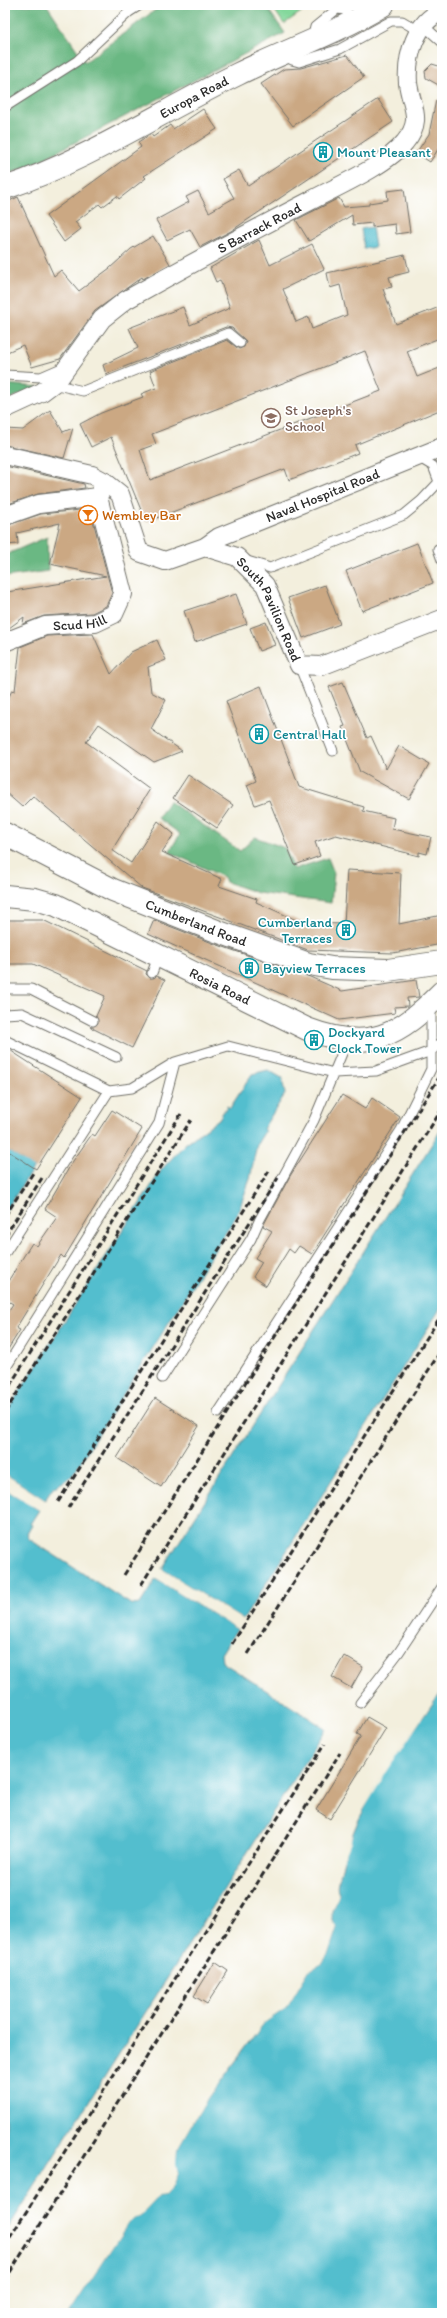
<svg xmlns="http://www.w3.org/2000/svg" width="447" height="2318" viewBox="0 0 447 2318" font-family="Itim,sans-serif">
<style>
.green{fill:#83d89b;stroke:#578263}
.forest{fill:#6ab883;stroke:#4a7257}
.water{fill:#53bece;stroke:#3f747c}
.pier{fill:#f3efdd}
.building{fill:#cba883;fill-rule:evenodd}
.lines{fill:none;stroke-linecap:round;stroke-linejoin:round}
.lane-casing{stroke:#717069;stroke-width:11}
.street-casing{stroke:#717069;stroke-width:20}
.secondary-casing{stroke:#717069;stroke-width:24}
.lane{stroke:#fff;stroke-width:9}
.street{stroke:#fff;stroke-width:18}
.secondary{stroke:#fff;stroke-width:22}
.rail{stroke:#2b2b2b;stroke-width:3;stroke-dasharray:6 3;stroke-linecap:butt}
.labels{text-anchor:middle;stroke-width:3.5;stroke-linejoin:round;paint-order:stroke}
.street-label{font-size:14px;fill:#2b2b2b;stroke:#fff}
.culture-label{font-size:14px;fill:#0d838f;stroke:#fff;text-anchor:start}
.education-label{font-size:14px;fill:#785e54;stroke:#fff;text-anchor:start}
.food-label{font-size:14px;fill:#c56008;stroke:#fff;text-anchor:start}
</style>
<rect width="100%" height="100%" fill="#fff"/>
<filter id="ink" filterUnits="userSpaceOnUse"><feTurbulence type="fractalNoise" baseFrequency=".025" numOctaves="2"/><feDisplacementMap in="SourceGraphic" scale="8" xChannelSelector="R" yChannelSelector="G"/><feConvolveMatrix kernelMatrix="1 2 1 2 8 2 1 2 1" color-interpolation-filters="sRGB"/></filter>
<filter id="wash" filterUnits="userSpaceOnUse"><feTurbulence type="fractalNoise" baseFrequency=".012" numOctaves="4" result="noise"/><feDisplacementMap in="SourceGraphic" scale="16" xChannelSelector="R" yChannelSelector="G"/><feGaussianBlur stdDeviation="0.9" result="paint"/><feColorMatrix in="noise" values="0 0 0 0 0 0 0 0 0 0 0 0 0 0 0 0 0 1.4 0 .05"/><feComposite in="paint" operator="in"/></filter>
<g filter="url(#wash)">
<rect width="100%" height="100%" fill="#f3efdd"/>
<path class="green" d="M 271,5 L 311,5 L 284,24 Z"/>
<path class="forest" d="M 5,5 L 47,5 L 85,62 L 162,5 L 265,5 L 285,33 L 26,168 L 5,175 Z
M 5,384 L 38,387 L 5,401 Z
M 47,537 L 48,571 L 5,577 L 5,555 Z
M 169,801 L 240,851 L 255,837 L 285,848 L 294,869 L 328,858 L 334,873 L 331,903 L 258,893 L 226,882 L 224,877 L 169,852 L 180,834 L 158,818 Z"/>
<path class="water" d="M 372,227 L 375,247 L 364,249 L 361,229 Z
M 268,1070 L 282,1078 L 285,1094 L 263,1129 L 265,1131 L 257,1144 L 250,1179 L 237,1215 L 71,1477 L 53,1488 L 45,1500 L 5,1474 L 5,1414 L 162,1169 L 185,1144 L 219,1119 L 227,1106 L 230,1108 L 252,1074 Z
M 442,1128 L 442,1306 L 243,1620 L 162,1569 Z
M 5,1149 L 34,1167 L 5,1212 Z
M 5,1489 L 39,1510 L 30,1524 L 32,1525 L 27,1534 L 29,1539 L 132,1605 L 140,1604 L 156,1579 L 237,1629 L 221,1654 L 222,1662 L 326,1729 L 5,2233 Z
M 442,1690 L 442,2313 L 69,2313 L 128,2223 L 144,2212 L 159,2196 L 165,2195 L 174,2185 L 178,2174 L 175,2164 L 177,2150 L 203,2105 L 264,2023 L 286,2008 L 309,1970 L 322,1963 L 328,1954 L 337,1927 C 328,1916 332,1908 339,1895 C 335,1885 339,1882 341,1872 C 355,1805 403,1747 442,1690 Z"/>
<path class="pier" d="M 5,1474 L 45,1500 L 44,1502 L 5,1477 Z
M 5,1487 L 40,1509 L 39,1510 L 5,1489 Z
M 162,1569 L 243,1620 L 242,1622 L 161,1571 Z
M 157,1577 L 238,1628 L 237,1629 L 156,1579 Z
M 442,1688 L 388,1770 L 353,1827 L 351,1842 L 343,1861 L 335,1887 L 339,1895 L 331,1911 L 332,1920 L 337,1927 L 328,1954 L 322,1963 L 309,1970 L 286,2008 L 264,2023 L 242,2051 L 203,2105 L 177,2150 L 176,2164 L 178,2174 L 174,2185 L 165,2195 L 159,2196 L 144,2212 L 128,2223 L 69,2313 L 67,2313 L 127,2222 L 173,2184 L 176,2174 L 174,2164 L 175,2149 L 202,2104 L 240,2050 L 263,2022 L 285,2007 L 308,1968 L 320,1961 L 326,1953 L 335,1928 L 330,1921 L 329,1911 L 336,1895 L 333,1887 L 341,1860 L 349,1841 L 352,1827 L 386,1769 Z"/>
<g id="blocks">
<path class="building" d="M 347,55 L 364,77 L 293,126 L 261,84 L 284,69 L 301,68 Z
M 432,64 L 442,67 L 442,87 L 426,78 L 425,71 Z
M 378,99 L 393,122 L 231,231 L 200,247 L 190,229 L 167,240 L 156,220 L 189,202 L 186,197 L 198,191 L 209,212 L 234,198 L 223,179 L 239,170 L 248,186 Z
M 436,100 L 442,101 L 442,143 L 430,162 L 416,153 L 429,134 Z
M 203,109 L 217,129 L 144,176 L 146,178 L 119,199 L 117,196 L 102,207 L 99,204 L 75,222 L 81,229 L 64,242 L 46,216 L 141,147 L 138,142 L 151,134 L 153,137 L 170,125 L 173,129 Z
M 404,189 L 410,232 L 396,234 L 395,224 L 372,227 L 372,223 L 353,225 L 352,215 L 309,241 L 296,220 L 339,198 L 344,207 L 369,205 L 369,203 L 388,200 L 387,191 Z
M 18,197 L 54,276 L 61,270 L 79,291 L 110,268 L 131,249 L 153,236 L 170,264 L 143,279 L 142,277 L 95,311 L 60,359 L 32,367 L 23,345 L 5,353 L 5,203 Z
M 259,240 L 270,265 L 312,244 L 324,269 L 283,289 L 296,322 L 308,317 L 312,329 L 347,315 L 340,285 L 330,288 L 327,273 L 405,255 L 409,272 L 389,277 L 392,287 L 383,289 L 396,324 L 442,306 L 442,337 L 407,351 L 417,377 L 442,367 L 442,409 L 355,445 L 358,453 L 289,480 L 285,469 L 146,522 L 111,437 L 91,447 L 80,424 L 101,413 L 143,397 L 141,394 L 156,388 L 150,371 L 227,340 L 239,349 L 244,347 L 246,341 L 232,328 L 226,327 L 106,374 L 103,365 L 138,348 L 129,328 L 183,307 L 190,325 L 230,308 L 220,280 L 216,282 L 210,268 ZM 365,351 L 381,391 L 150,480 L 140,450 L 156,444 L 152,434 Z
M 50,410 L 63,432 L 73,428 L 64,458 L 5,445 L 5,429 L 23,430 Z
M 5,466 L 84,484 L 85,488 L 38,494 L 5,505 Z
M 90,509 L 112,593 L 106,606 L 92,613 L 44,616 L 23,624 L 24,617 L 5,631 L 7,592 L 106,576 L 50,564 L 60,523 L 17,533 L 18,544 L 5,545 L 5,526 L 41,514 Z
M 417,543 L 433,583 L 362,611 L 346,571 Z
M 325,585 L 340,624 L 303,638 L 288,598 Z
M 236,594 L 247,624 L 195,642 L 184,611 Z
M 266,622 L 275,645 L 259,651 L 250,628 Z
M 93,634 L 111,674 L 131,652 L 157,640 L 166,660 L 148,667 L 151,692 L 166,700 L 151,729 L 182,751 L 154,762 L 99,724 L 86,742 L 150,789 L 112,850 L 131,863 L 158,821 L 174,834 L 162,852 L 222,879 L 219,886 L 257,899 L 256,902 L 303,923 L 344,924 L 347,870 L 401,873 L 399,924 L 442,915 L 442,944 L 393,953 L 308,950 L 142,888 L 33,796 L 22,807 L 5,792 L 5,706 L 12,690 L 15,691 L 20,647 L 47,636 Z
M 343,682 L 367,738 L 371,736 L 386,769 L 399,746 L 429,764 L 409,799 L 360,772 L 342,727 L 345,726 L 329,687 Z
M 261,686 L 299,787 L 364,807 L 363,811 L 394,818 L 392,829 L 431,837 L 427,854 L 419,852 L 419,856 L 336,835 L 315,842 L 320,856 L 295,865 L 269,800 L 255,805 L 247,785 L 256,781 L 226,701 Z
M 188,775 L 233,805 L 217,828 L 173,798 Z
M 5,920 L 43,920 L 147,971 L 146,974 L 150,978 L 157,976 L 165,980 L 132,1048 L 90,1027 L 98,1023 L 96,1016 L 105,996 L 33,964 L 5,964 Z
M 154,920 L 215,944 L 310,977 L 342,991 L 416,980 L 419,997 L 407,998 L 408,1006 L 394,1007 L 395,1013 L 339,1020 L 148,934 Z
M 5,1047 L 82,1097 L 36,1169 L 5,1149 Z
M 342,1095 L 365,1109 L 372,1098 L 400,1117 L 312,1254 L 299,1246 L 294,1253 L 289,1249 L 266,1286 L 253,1277 L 262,1262 L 255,1258 L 272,1231 L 263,1226 L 290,1176 Z
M 112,1110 L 142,1129 L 64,1258 L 61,1255 L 16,1328 L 20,1330 L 5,1354 L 5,1316 L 13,1304 L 5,1299 L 5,1286 L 32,1243 L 37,1246 L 57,1217 L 45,1209 L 73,1161 L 92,1134 L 95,1136 Z
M 155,1398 L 199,1426 L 161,1487 L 117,1458 Z
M 344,1656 L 363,1667 L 351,1688 L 332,1677 Z
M 367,1717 L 386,1728 L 330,1819 L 316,1810 L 361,1736 L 357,1734 Z
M 215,1962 L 228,1971 L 207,2004 L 194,1996 Z"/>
</g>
</g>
<g filter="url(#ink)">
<use href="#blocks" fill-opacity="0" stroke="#717069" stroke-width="1"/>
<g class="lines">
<g class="lane-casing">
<path id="lane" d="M 423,25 L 442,42
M 312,39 L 315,27 L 337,9 L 346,10 L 352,22
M 286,53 L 292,60 L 299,62 L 340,49 L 391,21 L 402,21 L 419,31
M 5,107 L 77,61 L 129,12 L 140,5
M 5,375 L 41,377 L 64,367
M 53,384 L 83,391 L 228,333 L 240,343
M 438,549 L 442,560
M 244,560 L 270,568 L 404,515 L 421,501 L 439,482 L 433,466 L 418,457
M 299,665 L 333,751
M 152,973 L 158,957
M 5,989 L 31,989 L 93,1021
M 5,1014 L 22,1013 L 116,1057
M 5,1040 L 109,1091 L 132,1088 L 175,1062 L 228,1046 L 334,1073 L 376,1071 L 431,1051 L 442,1042
M 5,1253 L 109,1091
M 5,1369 L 159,1123 L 175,1062
M 162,1378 L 251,1239 L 259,1221 L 314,1120 L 348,1039
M 218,1413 L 401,1130 L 431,1069 L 431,1007
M 360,1703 L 399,1652 L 442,1587"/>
</g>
<g class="street-casing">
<g id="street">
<path id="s1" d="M 5,409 L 42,392 L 58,380 L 102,319 L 126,300 C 187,266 248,233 310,201 C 336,187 387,165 405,142 C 424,119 411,107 408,83 C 406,55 416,22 442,11"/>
<path id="s2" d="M 5,455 L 92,475 L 105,482 L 120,494 L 139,552 L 165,561 L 205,547 L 219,537 L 442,447"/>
<path d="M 5,516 L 39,504 L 98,497"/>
<path id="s3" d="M 205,547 L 237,557 L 265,585 L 299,665 L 321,666 L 442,619"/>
<path id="s4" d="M 5,642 L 45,626 L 95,623 L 114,614 L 123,594 L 98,497 L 105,482"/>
</g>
</g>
<g class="secondary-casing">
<g id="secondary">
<path id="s5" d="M 5,188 C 86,161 162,111 238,74 C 287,50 337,33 383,5"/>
<path id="s6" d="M 5,834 L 113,890 L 219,932 L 309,964 L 332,968 L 388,970 L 442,962"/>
<path id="s7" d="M 5,896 L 35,899 L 56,905 L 307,1029 C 370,1053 398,1036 442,992"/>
</g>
</g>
<use href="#lane" class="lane"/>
<use href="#street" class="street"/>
<use href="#secondary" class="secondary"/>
<path class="rail" d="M 5,1216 L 33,1173
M 5,1236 L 42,1178
M 5,1393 L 181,1114
M 5,1412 L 191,1120
M 58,1502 L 269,1171
M 68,1508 L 278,1178
M 124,1575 L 442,1073
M 141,1585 L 442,1109
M 232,1644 L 442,1314
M 248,1654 L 442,1349
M 5,2245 L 325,1744
M 5,2280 L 340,1753"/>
</g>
</g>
<defs>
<g id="building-ring" transform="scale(1)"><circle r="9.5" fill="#fff" stroke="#0f9aa8" stroke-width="1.5"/><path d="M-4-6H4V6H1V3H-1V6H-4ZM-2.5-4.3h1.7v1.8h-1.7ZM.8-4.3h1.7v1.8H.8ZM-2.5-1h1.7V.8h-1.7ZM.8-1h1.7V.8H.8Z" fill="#0f9aa8"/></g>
<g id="school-ring" transform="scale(1)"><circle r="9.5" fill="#fff" stroke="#8d6e63" stroke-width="1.5"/><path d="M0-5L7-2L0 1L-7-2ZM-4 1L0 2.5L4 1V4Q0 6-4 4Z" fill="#8d6e63"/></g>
<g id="bar-ring" transform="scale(1)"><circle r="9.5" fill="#fff" stroke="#e8710a" stroke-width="1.5"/><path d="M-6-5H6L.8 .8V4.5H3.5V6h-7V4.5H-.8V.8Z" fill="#e8710a"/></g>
</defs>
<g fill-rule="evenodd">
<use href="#building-ring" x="323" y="152"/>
<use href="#school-ring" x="271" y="418"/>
<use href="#bar-ring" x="88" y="515"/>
<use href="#building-ring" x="259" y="734"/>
<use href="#building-ring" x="346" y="930"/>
<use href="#building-ring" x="249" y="968"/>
<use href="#building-ring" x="314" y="1040"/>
</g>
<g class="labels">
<g class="street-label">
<text dy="5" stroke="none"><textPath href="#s5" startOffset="210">Europa Road</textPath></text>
<text dy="5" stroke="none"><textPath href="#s1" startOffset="318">S Barrack Road</textPath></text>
<text dy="5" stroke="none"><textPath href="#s2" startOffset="383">Naval Hospital Road</textPath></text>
<text dy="5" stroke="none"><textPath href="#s3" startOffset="96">South Pavilion Road</textPath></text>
<text dy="5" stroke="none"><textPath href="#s4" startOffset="78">Scud Hill</textPath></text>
<text dy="5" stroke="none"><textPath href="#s6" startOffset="211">Cumberland Road</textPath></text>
<text dy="5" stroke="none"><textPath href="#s7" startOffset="235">Rosia Road</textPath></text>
</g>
<g class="culture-label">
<text x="337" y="157">Mount Pleasant</text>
<text x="273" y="739">Central Hall</text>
<text x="332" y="927" text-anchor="end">Cumberland<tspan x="332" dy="16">Terraces</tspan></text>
<text x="263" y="973">Bayview Terraces</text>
<text x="328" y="1037">Dockyard<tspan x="328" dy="16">Clock Tower</tspan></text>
</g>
<g class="education-label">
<text x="285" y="415">St Joseph's<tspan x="285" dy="16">School</tspan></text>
</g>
<g class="food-label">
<text x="102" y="520">Wembley Bar</text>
</g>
</g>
<rect width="447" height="2318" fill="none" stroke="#fff" stroke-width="20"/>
</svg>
